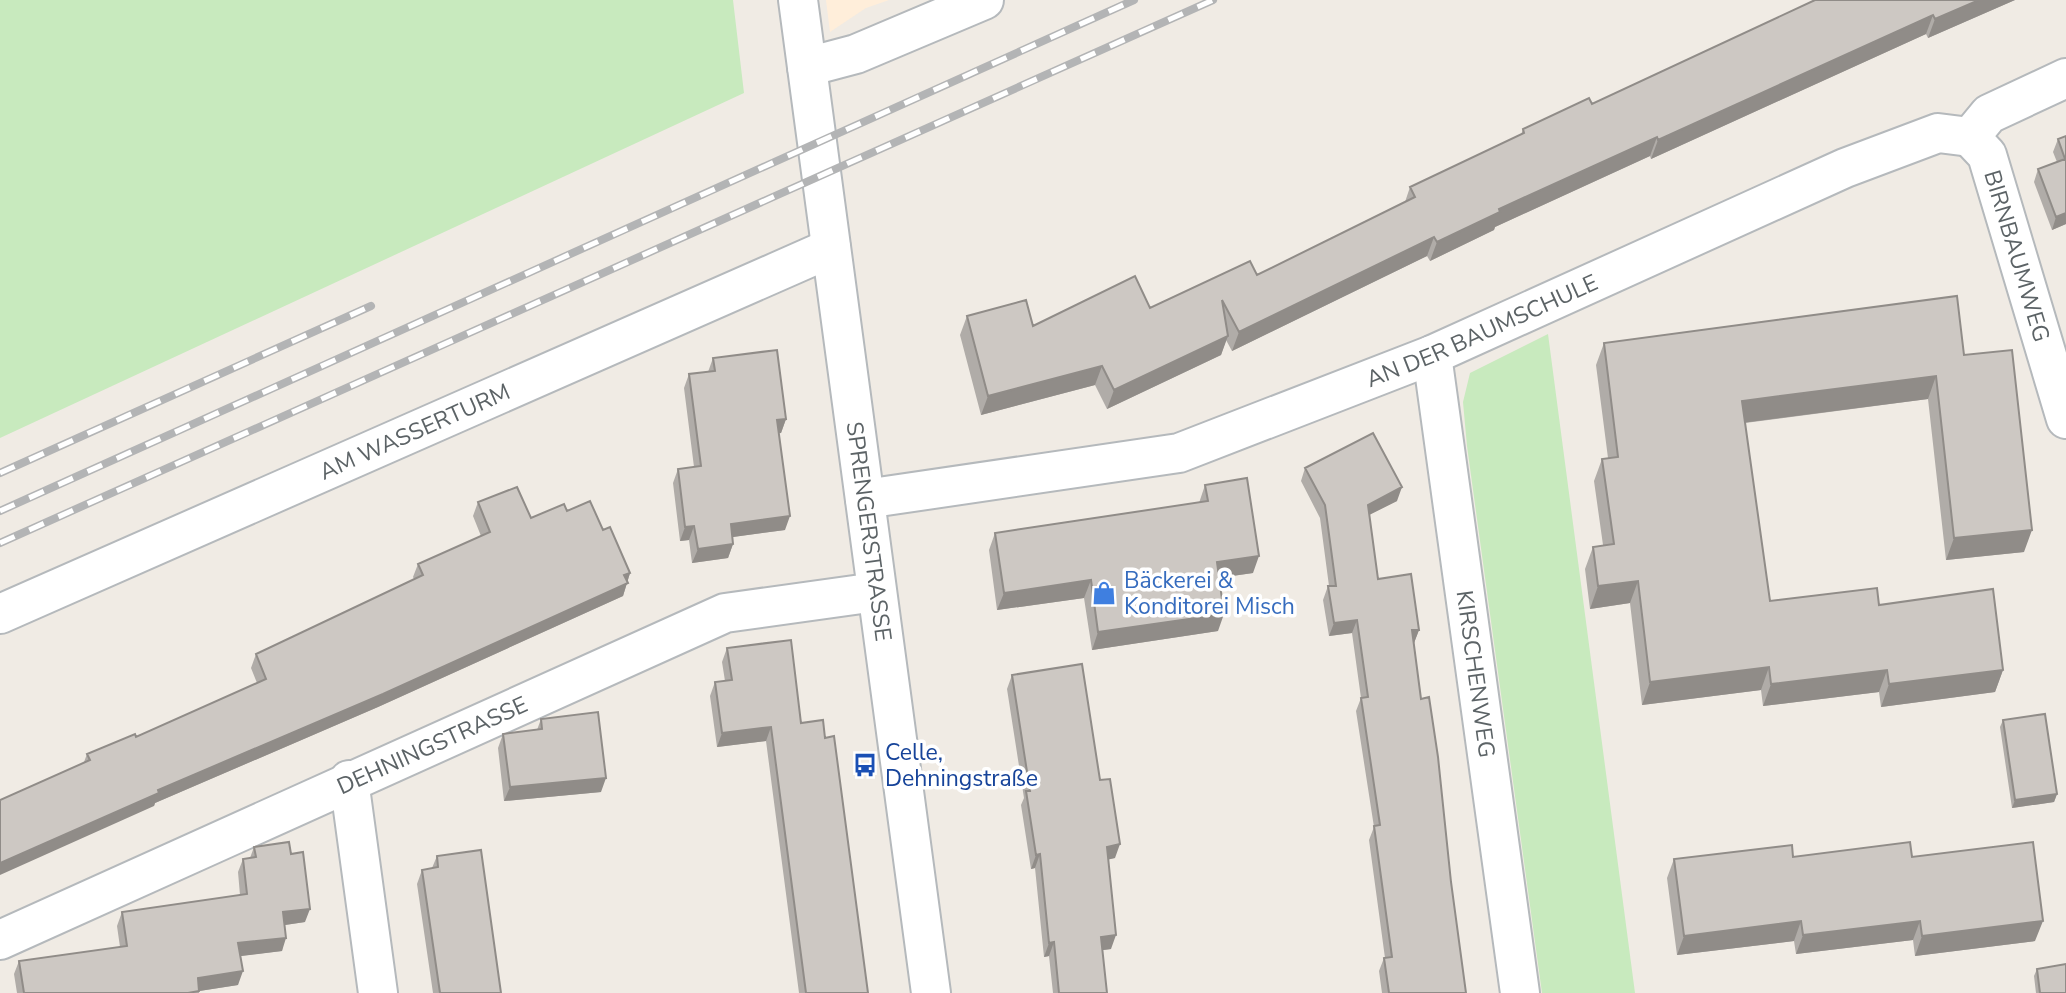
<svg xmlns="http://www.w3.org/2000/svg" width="2066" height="993" viewBox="0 0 2066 993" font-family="'Nunito Sans',sans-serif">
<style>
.commercial{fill:#ffeeda}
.green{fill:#c8eabe}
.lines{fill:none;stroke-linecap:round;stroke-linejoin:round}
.minor-casing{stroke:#b5b9bc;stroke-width:42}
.tertiary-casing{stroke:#b5b9bc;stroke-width:42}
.minor{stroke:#fff;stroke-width:38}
.tertiary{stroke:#fff;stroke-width:38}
.rail-casing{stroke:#b3b4b5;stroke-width:8}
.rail{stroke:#fff;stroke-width:5;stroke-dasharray:16;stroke-linecap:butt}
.wall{fill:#b0aca8}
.shaded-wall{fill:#908c88}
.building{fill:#cdc8c3;stroke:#908c88;stroke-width:2}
.labels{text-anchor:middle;stroke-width:7;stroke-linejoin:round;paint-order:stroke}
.street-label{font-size:23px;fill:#5c6366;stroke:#fff}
.shop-label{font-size:23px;fill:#366cbe;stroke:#fff;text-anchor:start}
.transit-label{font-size:23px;fill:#164399;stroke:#fff;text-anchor:start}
</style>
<rect width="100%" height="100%" fill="#f0ebe4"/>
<path class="commercial" d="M 826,0 L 889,0 L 866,8 L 830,32 Z"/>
<path class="green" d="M 0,0 L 733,0 L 744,93 L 0,438 Z
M 1548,334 L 1635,993 L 1542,993 L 1467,446 L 1463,402 L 1470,373 Z"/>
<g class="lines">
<g class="minor-casing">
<g id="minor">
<path d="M 807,67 L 856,54 L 984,0"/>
<path id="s1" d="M 1970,137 L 1987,155 L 2066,419"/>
<path d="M 1970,137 L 1989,114 L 2066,78"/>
<path id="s2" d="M 1432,355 L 1520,993"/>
<path id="s3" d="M 865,499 L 1179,453 L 1432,355 L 1845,168 L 1938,133 L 1970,137"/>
<path id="s4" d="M 0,614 L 831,248"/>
<path d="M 349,780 L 378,993"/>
<path id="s5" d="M 0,940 L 725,613 L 876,592"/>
</g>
</g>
<g class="tertiary-casing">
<g id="tertiary">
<path id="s6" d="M 798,0 L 931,993"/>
</g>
</g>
<use href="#minor" class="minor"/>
<use href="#tertiary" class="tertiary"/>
<g class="rail-casing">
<path id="rail" d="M 0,473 L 371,306
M 0,511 L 1134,0
M 0,543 L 1213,0"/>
</g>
<use href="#rail" class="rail"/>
</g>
<path class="wall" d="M 1815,0 L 2015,0 L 1928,38 L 1926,34 L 1651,159 L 1650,156 L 1495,227 L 1494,230 L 1430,261 L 1427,256 L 1232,351 L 1226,340 L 1221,355 L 1107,409 L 1095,385 L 981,415 L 960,335 L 967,316 L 1033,326 L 1150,308 L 1257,275 L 1405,202 L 1410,187 L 1521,135 L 1523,129 L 1592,104 Z
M 2066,136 L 2066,224 L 2052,230 L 2034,182 L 2038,169 L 2057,162 L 2053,152 L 2058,139 Z
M 1604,343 L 1964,355 L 2024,552 L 1946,560 L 1928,399 L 1745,423 L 1770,601 L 1879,605 L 2003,670 L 1995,692 L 1881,707 L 1879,692 L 1763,706 L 1761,690 L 1642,705 L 1630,603 L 1590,609 L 1585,569 L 1593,547 L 1603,545 L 1594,481 L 1602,459 L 1608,458 L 1596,365 Z
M 713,358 L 786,419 L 781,433 L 779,433 L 785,530 L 732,537 L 733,544 L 728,558 L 692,563 L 689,540 L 680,541 L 673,483 L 678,469 L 694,467 L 684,388 L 689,374 L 708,372 Z
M 1305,468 L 1397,501 L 1369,515 L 1378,579 L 1419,630 L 1414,643 L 1421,699 L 1451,882 L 1466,993 L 1382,993 L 1379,971 L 1384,958 L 1385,958 L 1369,840 L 1374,827 L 1356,711 L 1361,698 L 1352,633 L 1329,636 L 1323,600 L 1328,586 L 1329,586 L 1320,518 L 1301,481 Z
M 1205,485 L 1253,573 L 1219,578 L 1218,631 L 1092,650 L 1084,598 L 997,610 L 989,550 L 995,533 L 1199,503 Z
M 478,502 L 531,518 L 567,511 L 603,530 L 630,573 L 623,596 L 378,707 L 155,803 L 154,806 L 84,762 L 87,754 L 136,737 L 257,683 L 251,668 L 256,654 L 414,579 L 413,577 L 418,564 L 481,536 L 473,516 Z
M 727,648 L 801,723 L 825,738 L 868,993 L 799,993 L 766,741 L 717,747 L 710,696 L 715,682 L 725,681 L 722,662 Z
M 1012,675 L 1100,780 L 1115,858 L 1108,859 L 1111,949 L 1102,950 L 1107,993 L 1053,993 L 1049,956 L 1044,957 L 1035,868 L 1031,869 L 1021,805 L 1024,798 L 1007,689 Z
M 541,719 L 601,792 L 504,801 L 498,748 L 503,734 L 537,730 Z
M 2003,720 L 2057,794 L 2054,802 L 2012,808 L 2000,727 Z
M 254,847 L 291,854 L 305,922 L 285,925 L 282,951 L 240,956 L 238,985 L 199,991 L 199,993 L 17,993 L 14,974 L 19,961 L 120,947 L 117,926 L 122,912 L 240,895 L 238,872 L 243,859 L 250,858 Z
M 437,856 L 501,993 L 433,993 L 417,884 L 422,870 L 432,868 Z
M 1793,857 L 1912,857 L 2035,941 L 1915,956 L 1913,940 L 1796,954 L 1794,941 L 1677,955 L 1667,878 L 1674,859 Z
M 2037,969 L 2066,993 L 2036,993 L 2034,976 Z"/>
<path class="shaded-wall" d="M 1979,0 L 2015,0 L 1928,38 L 1935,19 Z
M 1933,15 L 1926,34 L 1651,159 L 1658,140 Z
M 1657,137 L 1650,156 L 1495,227 L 1494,230 L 1430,261 L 1437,242 L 1499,209 Z
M 2066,213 L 2066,224 L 2052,230 L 2056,217 Z
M 1434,237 L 1427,256 L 1232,351 L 1239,332 Z
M 1228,336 L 1221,355 L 1107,409 L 1114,390 Z
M 1102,366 L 1095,385 L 981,415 L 988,396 Z
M 1936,376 L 1928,399 L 1734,424 L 1742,401 Z
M 786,419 L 781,433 L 772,434 L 777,420 Z
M 1402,487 L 1397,501 L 1363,518 L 1368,505 Z
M 790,516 L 785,530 L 726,538 L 731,524 Z
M 694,526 L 689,540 L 680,541 L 685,527 Z
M 2032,530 L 2024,552 L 1946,560 L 1954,538 Z
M 733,544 L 728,558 L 692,563 L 698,549 Z
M 1259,556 L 1253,573 L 1210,579 L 1217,562 Z
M 630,573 L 623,596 L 378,707 L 155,803 L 154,806 L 0,875 L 0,863 Z
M 1091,580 L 1084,598 L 997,610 L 1004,593 Z
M 1638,581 L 1630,603 L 1590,609 L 1598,586 Z
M 1224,614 L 1218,631 L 1092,650 L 1098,632 Z
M 1357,620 L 1352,633 L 1329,636 L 1334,623 Z
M 1412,630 L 1419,630 L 1414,643 Z
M 1769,667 L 1761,690 L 1642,705 L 1650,682 Z
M 1887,670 L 1879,692 L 1763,706 L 1771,684 Z
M 2003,670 L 1995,692 L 1881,707 L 1889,684 Z
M 771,727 L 766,741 L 717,747 L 722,733 Z
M 606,778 L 601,792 L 504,801 L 510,787 Z
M 2057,794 L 2054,802 L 2012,808 L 2015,800 Z
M 1120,844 L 1115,858 L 1102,861 L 1107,847 Z
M 1040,854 L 1035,868 L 1031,869 L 1036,855 Z
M 310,909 L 305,922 L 278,926 L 283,912 Z
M 1801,921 L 1794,941 L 1677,955 L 1684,936 Z
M 1920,921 L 1913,940 L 1796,954 L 1803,935 Z
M 2043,921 L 2035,941 L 1915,956 L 1922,936 Z
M 1116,935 L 1111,949 L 1096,951 L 1101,937 Z
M 286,938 L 282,951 L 233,957 L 238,943 Z
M 1054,942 L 1049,956 L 1044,957 L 1049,943 Z
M 243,971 L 238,985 L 193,992 L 198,978 Z"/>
<path class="building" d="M 1815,0 L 1979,0 L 1935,19 L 1933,15 L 1658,140 L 1657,137 L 1499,209 L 1500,212 L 1437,242 L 1434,237 L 1239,332 L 1222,300 L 1228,336 L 1114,390 L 1102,366 L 988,396 L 967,316 L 1026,300 L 1033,326 L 1135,276 L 1150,308 L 1250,261 L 1257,275 L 1415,197 L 1410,187 L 1524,133 L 1523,129 L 1589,98 L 1592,104 Z
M 2066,136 L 2066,213 L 2056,217 L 2038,169 L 2065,159 L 2058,139 Z
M 1957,296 L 1964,355 L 2012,350 L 2032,530 L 1954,538 L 1936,376 L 1742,401 L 1770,601 L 1877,588 L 1879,605 L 1993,589 L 2003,670 L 1889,684 L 1887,670 L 1771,684 L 1769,667 L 1650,682 L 1638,581 L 1598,586 L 1593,547 L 1614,544 L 1602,459 L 1618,457 L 1604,343 Z
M 777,350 L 786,419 L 777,420 L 790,516 L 731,524 L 733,544 L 698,549 L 694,526 L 685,527 L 678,469 L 701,466 L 689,374 L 715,371 L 713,358 Z
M 1373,433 L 1402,487 L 1368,505 L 1378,579 L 1411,574 L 1419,630 L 1412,630 L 1421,699 L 1429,697 L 1438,757 L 1451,882 L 1466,993 L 1389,993 L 1384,958 L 1392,957 L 1374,826 L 1380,825 L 1361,698 L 1368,697 L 1357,620 L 1334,623 L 1328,586 L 1336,586 L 1325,505 L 1305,468 Z
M 1247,478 L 1259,556 L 1217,562 L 1224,614 L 1098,632 L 1091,580 L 1004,593 L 995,533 L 1208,501 L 1205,485 Z
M 517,487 L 531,518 L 564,504 L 567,511 L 590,501 L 603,530 L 610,527 L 630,573 L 624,575 L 628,583 L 383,694 L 158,790 L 159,793 L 0,863 L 0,800 L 90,760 L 87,754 L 135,734 L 136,737 L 266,679 L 256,654 L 423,575 L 418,564 L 490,532 L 478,502 Z
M 791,640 L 801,723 L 823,720 L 825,738 L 834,736 L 868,993 L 806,993 L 771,727 L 722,733 L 715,682 L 732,680 L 727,648 Z
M 1082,664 L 1100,780 L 1110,779 L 1120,844 L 1107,847 L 1116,935 L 1101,937 L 1107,993 L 1059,993 L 1054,942 L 1049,943 L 1040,854 L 1036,855 L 1026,791 L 1030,791 L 1012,675 Z
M 598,712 L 606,778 L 510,787 L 503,734 L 542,729 L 541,719 Z
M 2045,714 L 2057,794 L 2015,800 L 2003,720 Z
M 289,842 L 291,854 L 303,852 L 310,909 L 283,912 L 286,938 L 238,943 L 243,971 L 198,978 L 199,991 L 188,993 L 24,993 L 19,961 L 127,946 L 122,912 L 247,894 L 243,859 L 256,857 L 254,847 Z
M 1910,842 L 1912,857 L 2033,842 L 2043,921 L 1922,936 L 1920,921 L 1803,935 L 1801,921 L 1684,936 L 1674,859 L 1792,845 L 1793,857 Z
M 481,850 L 501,993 L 440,993 L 422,870 L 438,867 L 437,856 Z
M 2066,964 L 2066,993 L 2040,993 L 2037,969 Z"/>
<defs>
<g id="shop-bare" transform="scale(1.89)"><path d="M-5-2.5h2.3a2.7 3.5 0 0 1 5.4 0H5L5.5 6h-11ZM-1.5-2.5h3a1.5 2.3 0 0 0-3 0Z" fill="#3f7fe0" stroke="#fff" stroke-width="2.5" paint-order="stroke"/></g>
<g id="bus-bare" transform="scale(1.89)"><path d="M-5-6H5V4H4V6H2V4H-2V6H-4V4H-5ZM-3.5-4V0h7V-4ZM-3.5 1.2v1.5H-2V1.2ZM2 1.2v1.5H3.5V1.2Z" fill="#1a4fb4" stroke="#fff" stroke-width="2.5" paint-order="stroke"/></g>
</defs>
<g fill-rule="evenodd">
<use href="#shop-bare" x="1104" y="593"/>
<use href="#bus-bare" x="865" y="765"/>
</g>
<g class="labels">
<g class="street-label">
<text dy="8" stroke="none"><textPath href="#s1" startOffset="130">BIRNBAUMWEG</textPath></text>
<text dy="8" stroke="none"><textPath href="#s3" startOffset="644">AN DER BAUMSCHULE</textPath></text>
<text dy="8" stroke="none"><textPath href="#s4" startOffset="453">AM WASSERTURM</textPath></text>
<text dy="8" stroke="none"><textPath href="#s6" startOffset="536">SPRENGERSTRASSE</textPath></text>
<text dy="8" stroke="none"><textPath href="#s2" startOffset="322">KIRSCHENWEG</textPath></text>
<text dy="8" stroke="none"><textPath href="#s5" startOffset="474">DEHNINGSTRASSE</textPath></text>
</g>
<g class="shop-label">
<text x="1124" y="588">Bäckerei &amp;<tspan x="1124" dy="26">Konditorei Misch</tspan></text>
</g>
<g class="transit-label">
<text x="885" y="760">Celle,<tspan x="885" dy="26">Dehningstraße</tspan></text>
</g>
</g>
</svg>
